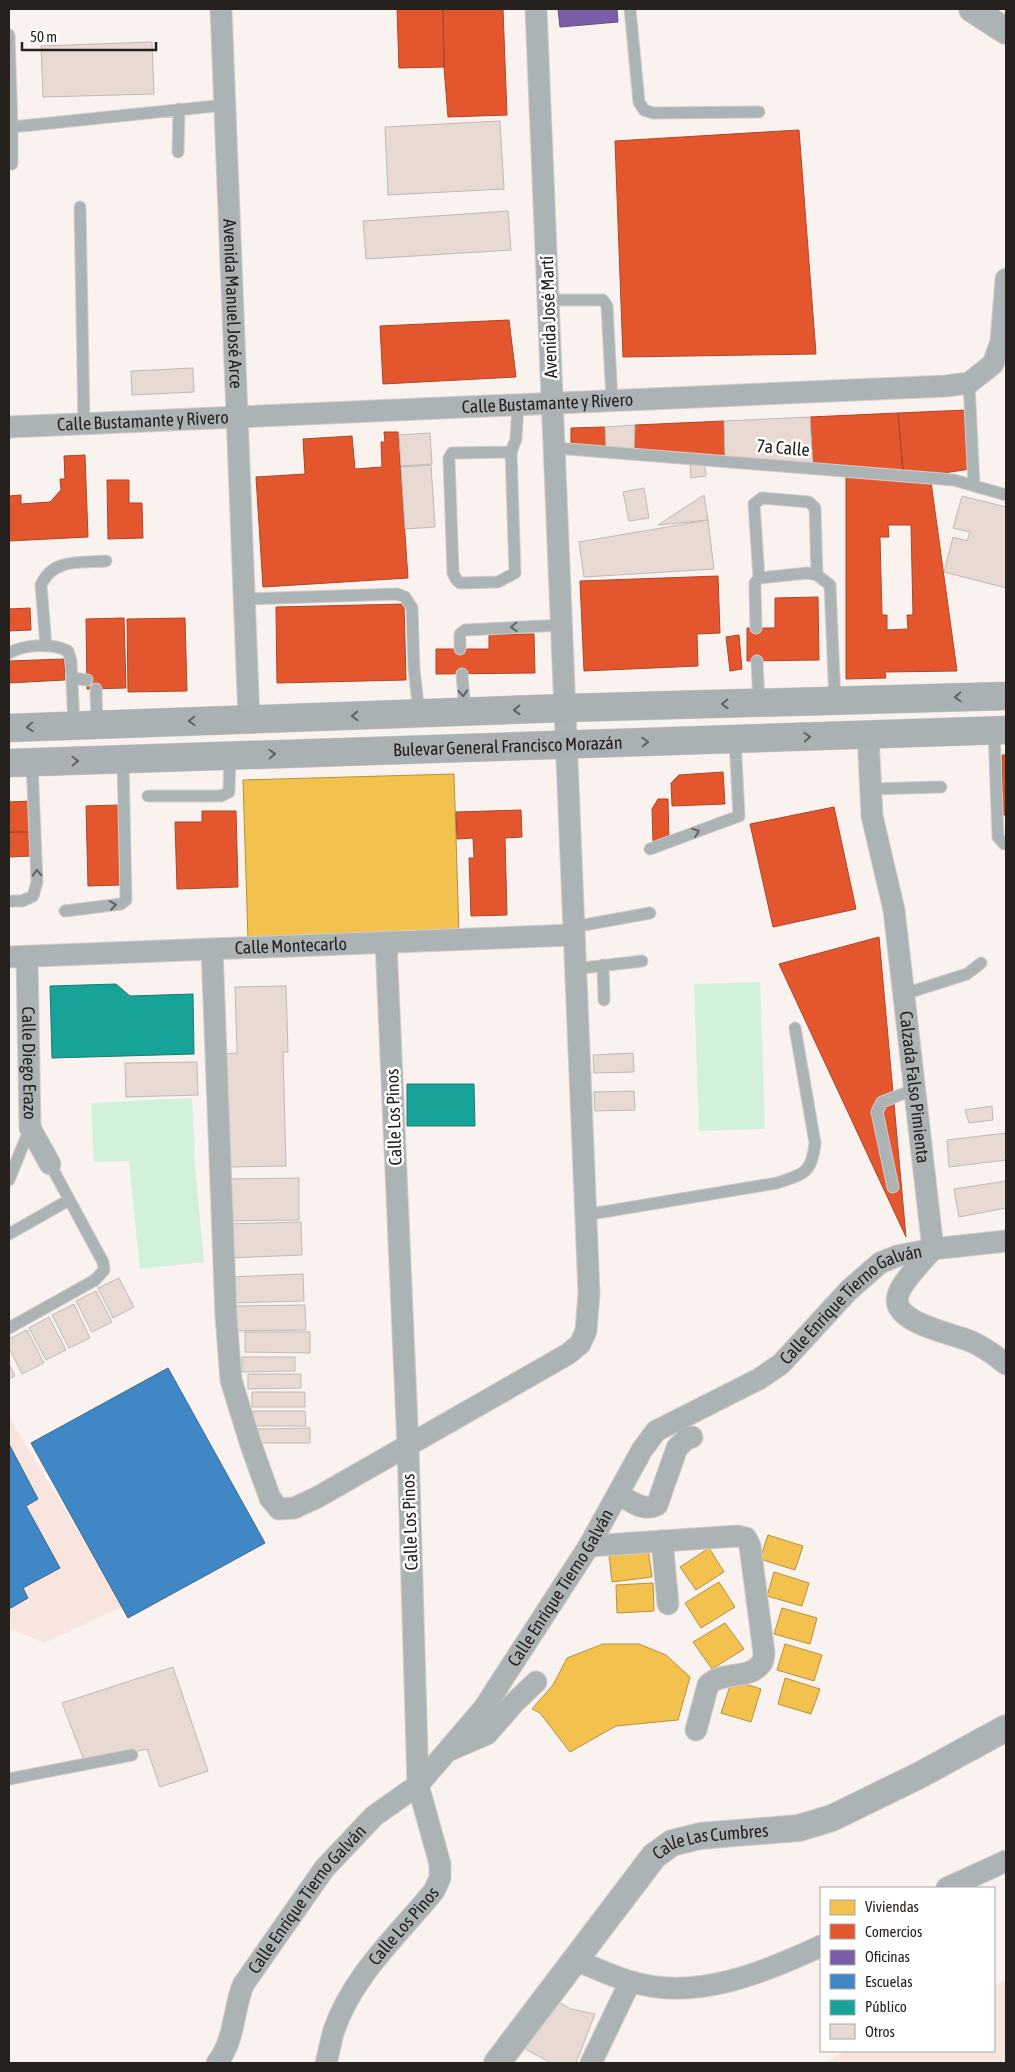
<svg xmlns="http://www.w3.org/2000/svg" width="1015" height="2072" viewBox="0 0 1015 2072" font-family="'Asap Condensed',sans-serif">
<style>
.built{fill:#f8e6de}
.green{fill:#d1f1da}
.homes{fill:#f2c14e;stroke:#b59140}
.shops{fill:#e4572e;stroke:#ab4729;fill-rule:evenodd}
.offices{fill:#7b5ea7;stroke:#624c7e}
.schools{fill:#3f88c5;stroke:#386993}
.public{fill:#17a398;stroke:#1c7c73}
.building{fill:#e8d9d2;stroke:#c0b9b6}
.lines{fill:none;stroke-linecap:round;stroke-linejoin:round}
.service-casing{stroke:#d3cdc9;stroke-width:13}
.minor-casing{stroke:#d3cdc9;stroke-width:23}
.tertiary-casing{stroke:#d3cdc9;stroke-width:28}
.secondary-casing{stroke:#d3cdc9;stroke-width:29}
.service{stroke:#abb3b4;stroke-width:11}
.minor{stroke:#abb3b4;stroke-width:21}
.tertiary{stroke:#abb3b4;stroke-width:26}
.secondary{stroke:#aab1b2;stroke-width:28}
.oneway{stroke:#626362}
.oneway2{stroke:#626261}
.labels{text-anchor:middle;stroke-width:5;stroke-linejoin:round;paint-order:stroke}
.street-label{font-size:18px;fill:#27211e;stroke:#fff}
</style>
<rect width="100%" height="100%" fill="#faf2ee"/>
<path class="built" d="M 9,1417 L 124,1606 L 44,1643 L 9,1628 Z
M 1006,1980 L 1006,2063 L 823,2063 L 846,2051 L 994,2051 L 994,1986 Z"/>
<path class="green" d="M 760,982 L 765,1129 L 699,1131 L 694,984 Z
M 192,1098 L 195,1157 L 194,1157 L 204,1262 L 140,1269 L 129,1161 L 94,1162 L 91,1103 Z"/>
<path class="homes" d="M 454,774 L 459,934 L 248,940 L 243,780 Z
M 768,1535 L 803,1546 L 795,1570 L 760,1559 Z
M 709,1548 L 724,1572 L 696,1590 L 680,1567 Z
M 648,1549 L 652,1577 L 612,1582 L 609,1554 Z
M 774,1572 L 809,1583 L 802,1606 L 767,1596 Z
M 719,1582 L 735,1607 L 701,1628 L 685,1603 Z
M 653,1583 L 654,1611 L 617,1613 L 616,1585 Z
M 782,1608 L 817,1618 L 810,1644 L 774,1634 Z
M 725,1623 L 744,1649 L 712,1669 L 693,1642 Z
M 603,1644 L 639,1644 L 666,1655 L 690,1677 L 678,1720 L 616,1726 L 570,1752 L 540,1713 L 532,1709 L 553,1685 L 567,1658 Z
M 785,1644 L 822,1655 L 814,1681 L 777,1670 Z
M 785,1678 L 820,1689 L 811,1714 L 778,1704 Z
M 732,1680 L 761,1689 L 751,1722 L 721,1713 Z"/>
<path class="shops" d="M 397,9 L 443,9 L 444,67 L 399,68 Z
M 443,9 L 503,9 L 507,115 L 448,117 L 444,67 Z
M 799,130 L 816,354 L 623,357 L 615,141 Z
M 509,320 L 516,377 L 383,384 L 380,326 Z
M 966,410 L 971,469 L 936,474 L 903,471 L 898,413 Z
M 898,413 L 903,471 L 813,465 L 810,417 Z
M 724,421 L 725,458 L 634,451 L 635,425 Z
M 605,427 L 606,449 L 571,447 L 571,428 Z
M 384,432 L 398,432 L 408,578 L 263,587 L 256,477 L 305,474 L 303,439 L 352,436 L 355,469 L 382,467 L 381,442 L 385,442 Z
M 85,455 L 88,537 L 9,541 L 9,496 L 21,495 L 21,504 L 50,502 L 61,490 L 60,479 L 65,479 L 64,456 Z
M 846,476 L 931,482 L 957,671 L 885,672 L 886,678 L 846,679 ZM 888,525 L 911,525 L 913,615 L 907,615 L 908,629 L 887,630 L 887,615 L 882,615 L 880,537 L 889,537 Z
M 107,480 L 129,480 L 129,503 L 142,503 L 143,538 L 108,539 Z
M 718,576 L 720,633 L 697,634 L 698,666 L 584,671 L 580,581 Z
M 818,597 L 819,660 L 747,661 L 747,628 L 775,628 L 775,598 Z
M 404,604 L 406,680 L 277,683 L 276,607 Z
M 30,608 L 31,630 L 9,631 L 9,609 Z
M 124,618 L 126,688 L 87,689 L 86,619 Z
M 185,618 L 187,691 L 128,692 L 127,619 Z
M 489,634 L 534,634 L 535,673 L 436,674 L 436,649 L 489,649 Z
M 739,635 L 742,669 L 730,671 L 726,637 Z
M 64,659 L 65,680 L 9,683 L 9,661 Z
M 1002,755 L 1006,755 L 1006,815 L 1003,815 Z
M 723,772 L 725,804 L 672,806 L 671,783 L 679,775 Z
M 658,799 L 668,799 L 669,841 L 653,841 L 652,809 Z
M 32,801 L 32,832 L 9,832 L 9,802 Z
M 119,805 L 121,885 L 88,886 L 86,806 Z
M 834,807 L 856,909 L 773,927 L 750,824 Z
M 521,810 L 522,837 L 505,838 L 507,915 L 471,916 L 469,858 L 474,858 L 473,838 L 457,839 L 456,812 Z
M 202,811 L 236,811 L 238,887 L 177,889 L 175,822 L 202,822 Z
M 9,832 L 32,832 L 33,856 L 9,857 Z
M 879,937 L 906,1237 L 779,964 Z"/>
<path class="offices" d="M 558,9 L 617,9 L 618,22 L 560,27 Z"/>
<path class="schools" d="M 168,1368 L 265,1543 L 128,1618 L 31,1443 Z
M 9,1444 L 38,1499 L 26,1506 L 60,1568 L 23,1588 L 28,1598 L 9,1609 Z"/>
<path class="public" d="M 116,984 L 130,996 L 193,994 L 194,1054 L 52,1058 L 50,986 Z
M 407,1084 L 474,1084 L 475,1126 L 407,1126 Z"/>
<path class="building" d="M 152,42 L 154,94 L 43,97 L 41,46 Z
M 500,121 L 504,189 L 388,195 L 385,127 Z
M 508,211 L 511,250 L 366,259 L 363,221 Z
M 193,368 L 194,392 L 132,395 L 131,371 Z
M 810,417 L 813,465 L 725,458 L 724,421 Z
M 635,425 L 634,451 L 606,449 L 605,427 Z
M 430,433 L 432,464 L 401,466 L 399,435 Z
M 704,460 L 706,476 L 691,478 L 690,462 Z
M 431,465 L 435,527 L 405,529 L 401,467 Z
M 644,488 L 649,518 L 629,521 L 623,492 Z
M 704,495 L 708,520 L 658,525 Z
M 962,496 L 1006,507 L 1006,588 L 944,572 L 953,537 L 967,541 L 970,532 L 953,528 Z
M 708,520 L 714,569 L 584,577 L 579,542 Z
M 286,986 L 288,1052 L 283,1052 L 286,1166 L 229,1167 L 225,1054 L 237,1053 L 235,987 Z
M 633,1053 L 634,1072 L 594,1073 L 593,1055 Z
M 197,1062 L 198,1095 L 126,1097 L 125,1063 Z
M 634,1091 L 635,1110 L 595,1111 L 594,1092 Z
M 992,1106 L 993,1120 L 969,1123 L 965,1110 Z
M 1006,1133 L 1006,1160 L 949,1167 L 947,1140 Z
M 299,1178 L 299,1220 L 227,1221 L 227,1179 Z
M 1006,1181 L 1006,1208 L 959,1217 L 954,1189 Z
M 301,1222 L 302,1255 L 229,1258 L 228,1224 Z
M 303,1274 L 304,1301 L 231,1303 L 230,1277 Z
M 119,1278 L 134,1307 L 113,1318 L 98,1288 Z
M 96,1291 L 112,1322 L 92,1332 L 76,1301 Z
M 74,1304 L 90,1338 L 69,1348 L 52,1315 Z
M 305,1305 L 306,1330 L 234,1331 L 234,1306 Z
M 49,1317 L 66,1350 L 46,1360 L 29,1328 Z
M 27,1330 L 44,1363 L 22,1374 L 9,1348 L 9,1339 Z
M 245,1332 L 310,1332 L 310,1353 L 245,1352 Z
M 242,1357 L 295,1357 L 295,1371 L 242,1372 Z
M 9,1364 L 15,1376 L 9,1379 Z
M 248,1374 L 301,1374 L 301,1388 L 248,1389 Z
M 252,1392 L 305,1392 L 305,1407 L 252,1407 Z
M 253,1411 L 305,1411 L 306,1426 L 253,1426 Z
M 310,1428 L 310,1443 L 257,1443 L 257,1429 Z
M 173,1667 L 208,1771 L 160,1787 L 147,1749 L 85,1763 L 62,1703 Z
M 553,1999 L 571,2009 L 595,2014 L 576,2063 L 551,2063 L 520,2046 Z"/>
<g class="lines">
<g class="service-casing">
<path id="service" d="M 630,9 L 639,102 L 644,110 L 653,113 L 759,112
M 9,35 L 12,127 L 225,105
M 178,152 L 179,109
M 12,164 L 12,127
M 80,207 L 84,424
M 549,300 L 603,300 L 607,306 L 612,400
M 969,383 L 974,486
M 555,448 L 954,480 L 1006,495
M 511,452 L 452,453 L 449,458 L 453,573 L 456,579 L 460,583 L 498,582 L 515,573 L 511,452 L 516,439 L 518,405
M 759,578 L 754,504 L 762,498 L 809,502 L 815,508 L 817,575
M 245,599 L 397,594 L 405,597 L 412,608 L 414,669 L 419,713
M 756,628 L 755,589 L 755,583 L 759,578 L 807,573 L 817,575 L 830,585 L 835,701
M 46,646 L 41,585 C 53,558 80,563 106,561
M 460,649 L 460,634 L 465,630 L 562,625
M 9,653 C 25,644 52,643 68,651 L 71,661 L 74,725
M 757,661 L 759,703
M 462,674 L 465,712
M 72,678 L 87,680
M 96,689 L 97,725
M 994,731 L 998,837 L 1004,844 L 1006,844
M 871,789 L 941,787
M 148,796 L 221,796 L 229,792 L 230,756
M 650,849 L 739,816 L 735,739
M 9,901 L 22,901 L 33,896 L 37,882 L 32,762
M 65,911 L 121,904 L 126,900 L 123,759
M 573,927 L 650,913
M 603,965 L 604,1000
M 574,969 L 642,961
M 904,994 L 967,974 L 981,963
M 9,1180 L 30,1128
M 893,1187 L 877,1112 L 882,1102 L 915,1089
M 585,1215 L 777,1183 C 804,1174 812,1173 815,1143 L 795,1028
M 9,1234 L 69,1200
M 9,1328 L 95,1280 L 104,1270 L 103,1262 L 50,1164
M 9,1779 L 132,1755"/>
</g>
<g class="minor-casing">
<g id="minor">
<path id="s1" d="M 221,9 L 249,719"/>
<path id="s2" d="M 9,427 L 946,386 L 969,383 L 993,364 L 1001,342 L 1006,279"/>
<path id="s3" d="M 868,735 L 872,816 L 894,910 L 933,1249 C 923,1261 902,1281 898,1295 C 890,1323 952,1333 970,1341 C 984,1347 995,1355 1006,1364"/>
<path d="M 212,949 L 226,1316 L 231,1380 L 251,1445 L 270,1498 L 279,1509 L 294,1508 L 316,1498 L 568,1354 L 580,1344 L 586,1331 L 589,1293 L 536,9"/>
<path id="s4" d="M 9,957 L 573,935"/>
<path id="s5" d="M 27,957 L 30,1128 L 50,1164"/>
<path d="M 618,1494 C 631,1501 643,1512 657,1505 L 677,1448 L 686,1439 L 692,1437"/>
<path d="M 662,1541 L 668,1604"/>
<path d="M 589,1546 L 737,1536 L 746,1538 L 750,1546 L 764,1653 C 764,1656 763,1662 761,1664 C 749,1680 721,1671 708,1685 L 696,1730"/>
<path d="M 450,1750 L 487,1734 L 514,1703 L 536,1682"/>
<path d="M 947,1888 L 1006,1861"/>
<path d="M 575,1960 C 593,1967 611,1976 629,1981 C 694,2002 763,1973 821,1946"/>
<path id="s6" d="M 217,2063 C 235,2040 233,2011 243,1985 L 324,1869 L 374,1816 L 418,1785 L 484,1708 L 589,1546 L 642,1450 L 656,1431 L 759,1379 L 781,1364 L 849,1290 L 880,1263 L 897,1256 L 933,1249 L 1006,1241"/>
<path id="s7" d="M 326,2063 C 329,2052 331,2040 334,2030 C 353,1975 398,1935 434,1891 L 440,1878 L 440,1864 L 418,1785 L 408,1447 L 386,942"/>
<path d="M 591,2063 L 630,1982"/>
</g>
</g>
<g class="tertiary-casing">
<g id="tertiary">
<path d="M 972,9 L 1006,31"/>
<path id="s8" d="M 497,2063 L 654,1856 L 672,1843 L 700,1836 L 799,1828 L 832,1818 L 920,1775 L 1006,1728"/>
</g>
</g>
<g class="secondary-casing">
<g id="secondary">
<path d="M 9,728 L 566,708 L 1006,696"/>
<path id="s9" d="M 9,763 L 1006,730"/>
</g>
</g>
<use href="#service" class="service"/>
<use href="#minor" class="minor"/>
<use href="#tertiary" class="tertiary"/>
<use href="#secondary" class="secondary"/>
</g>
<defs><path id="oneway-chevron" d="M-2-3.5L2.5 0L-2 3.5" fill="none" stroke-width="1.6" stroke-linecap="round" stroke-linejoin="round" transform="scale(1.25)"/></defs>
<g class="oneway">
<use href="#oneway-chevron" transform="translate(514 627) rotate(177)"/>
<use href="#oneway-chevron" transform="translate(463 693) rotate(86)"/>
<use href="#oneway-chevron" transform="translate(696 832) rotate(-20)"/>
<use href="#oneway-chevron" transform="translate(37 873) rotate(-92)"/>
<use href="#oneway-chevron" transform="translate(113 905) rotate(-8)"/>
</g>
<g class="oneway2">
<use href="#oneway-chevron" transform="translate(958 697) rotate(178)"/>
<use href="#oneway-chevron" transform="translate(725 704) rotate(178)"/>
<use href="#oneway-chevron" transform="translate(517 710) rotate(178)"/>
<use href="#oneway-chevron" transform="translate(355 716) rotate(178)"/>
<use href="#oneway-chevron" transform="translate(192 721) rotate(178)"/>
<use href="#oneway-chevron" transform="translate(30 727) rotate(178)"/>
<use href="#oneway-chevron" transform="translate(807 737) rotate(-2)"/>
<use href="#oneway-chevron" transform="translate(645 742) rotate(-2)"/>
<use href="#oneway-chevron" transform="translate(272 754) rotate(-2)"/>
<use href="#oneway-chevron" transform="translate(75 761) rotate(-2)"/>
</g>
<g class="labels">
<g class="street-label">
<text dy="6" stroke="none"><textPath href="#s1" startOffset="295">Avenida Manuel José Arce</textPath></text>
<text transform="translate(549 317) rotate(-92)" y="6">Avenida José Martí</text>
<text dy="6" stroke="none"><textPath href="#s2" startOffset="539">Calle Bustamante y Rivero</textPath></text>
<text dy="6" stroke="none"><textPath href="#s2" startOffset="134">Calle Bustamante y Rivero</textPath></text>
<text transform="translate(783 448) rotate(5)" y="6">7a Calle</text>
<text dy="6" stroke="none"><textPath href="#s9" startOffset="499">Bulevar General Francisco Morazán</textPath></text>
<text dy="6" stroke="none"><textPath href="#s4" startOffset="282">Calle Montecarlo</textPath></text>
<text dy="6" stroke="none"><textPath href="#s5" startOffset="106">Calle Diego Erazo</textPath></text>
<text dy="6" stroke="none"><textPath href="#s3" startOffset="356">Calzada Falso Pimienta</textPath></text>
<text transform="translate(394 1117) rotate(-92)" y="6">Calle Los Pinos</text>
<text dy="6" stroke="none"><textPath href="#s6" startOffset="1015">Calle Enrique Tierno Galván</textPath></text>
<text transform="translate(410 1522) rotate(-92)" y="6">Calle Los Pinos</text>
<text dy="6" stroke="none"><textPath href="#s6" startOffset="595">Calle Enrique Tierno Galván</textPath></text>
<text dy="6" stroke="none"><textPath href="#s8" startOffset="320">Calle Las Cumbres</textPath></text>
<text dy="6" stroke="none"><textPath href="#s6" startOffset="190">Calle Enrique Tierno Galván</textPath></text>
<text dy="6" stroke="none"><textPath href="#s7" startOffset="160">Calle Los Pinos</textPath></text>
</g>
</g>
<rect width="1015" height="2072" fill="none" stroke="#27211e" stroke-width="20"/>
<rect x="820" y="1887" width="175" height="165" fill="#ffffff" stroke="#a9a6a5"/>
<rect x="830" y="1900" width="25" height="15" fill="#f2c14e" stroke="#a9a6a5"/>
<text x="865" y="1912" font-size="15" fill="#27211e">Viviendas</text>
<rect x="830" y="1924" width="25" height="15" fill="#e4572e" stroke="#a9a6a5"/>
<text x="865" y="1937" font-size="15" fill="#27211e">Comercios</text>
<rect x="830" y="1950" width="25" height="15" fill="#7b5ea7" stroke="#a9a6a5"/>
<text x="865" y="1962" font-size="15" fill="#27211e">Oficinas</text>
<rect x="830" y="1974" width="25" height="15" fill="#3f88c5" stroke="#a9a6a5"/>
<text x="865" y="1987" font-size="15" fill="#27211e">Escuelas</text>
<rect x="830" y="2000" width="25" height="15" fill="#17a398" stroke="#a9a6a5"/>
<text x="865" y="2012" font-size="15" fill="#27211e">Público</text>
<rect x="830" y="2024" width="25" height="15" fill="#e8d9d2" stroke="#a9a6a5"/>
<text x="865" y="2037" font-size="15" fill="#27211e">Otros</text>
<path d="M22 42v8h134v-8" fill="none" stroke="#27211e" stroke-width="2.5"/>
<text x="30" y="42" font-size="15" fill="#27211e" stroke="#ffffff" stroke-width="4" paint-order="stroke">50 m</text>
</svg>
